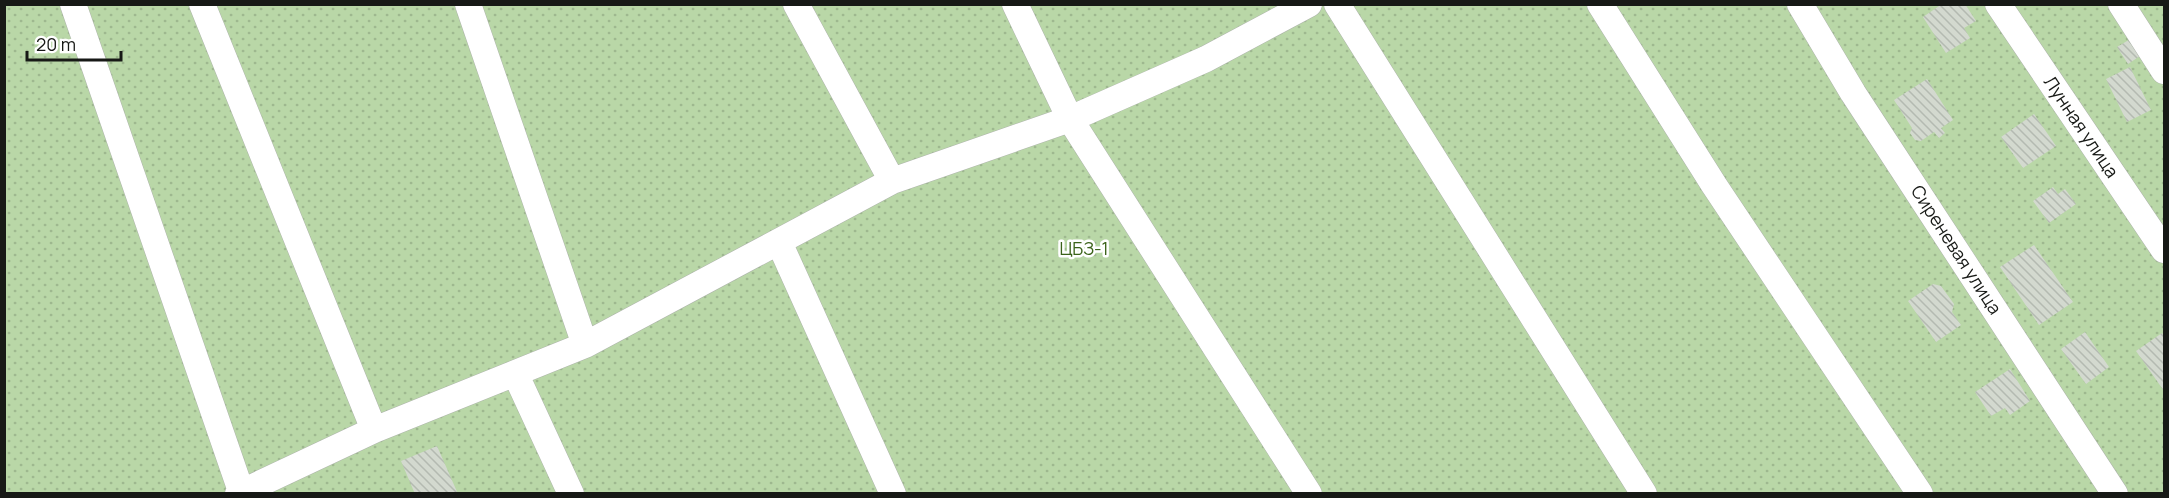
<svg xmlns="http://www.w3.org/2000/svg" width="2169" height="498" viewBox="0 0 2169 498" font-family="Manrope,sans-serif">
<style>
.garden{fill:url(#garden-dots)}
.building{fill:url(#building-back-hatch)}
.lines{fill:none;stroke-linecap:round;stroke-linejoin:round}
.minor-casing{stroke:#aeb5ab;stroke-width:27}
.minor{stroke:#fff;stroke-width:26}
.labels{text-anchor:middle;stroke-width:5;stroke-linejoin:round;paint-order:stroke}
.street-label{font-size:18px;fill:#171916;stroke:#fff}
.park-label{font-size:18px;fill:#3b631a;stroke:#fff}
</style>
<defs>
<pattern id="garden-dots" width="8" height="8" patternUnits="userSpaceOnUse" patternTransform="scale(1.5)"><rect width="8" height="8" fill="#b9d7a7"/><path d="M2 2h.1M6 6h.1" fill="none" stroke="#9eb88f" stroke-width="1.8" stroke-linecap="round"/></pattern>
<pattern id="building-back-hatch" width="6" height="6" patternUnits="userSpaceOnUse" patternTransform="scale(1.5)"><rect width="6" height="6" fill="#d3d9cf"/><path d="M-1 5l2 2M0 0l6 6M5-1l2 2" fill="none" stroke="#b4bab1"/></pattern>
</defs>
<rect width="100%" height="100%" fill="#f0f7ec"/>
<path class="garden" d="M 4,5 L 2164,5 L 2164,493 L 5,493 Z"/>
<path class="building" d="M 1942,4 L 1965,4 L 1976,21 L 1964,28 L 1970,38 L 1946,53 L 1923,17 Z
M 2132,38 L 2143,54 L 2128,64 L 2117,47 Z
M 2130,67 L 2151,110 L 2127,122 L 2106,79 Z
M 1927,79 L 1953,120 L 1941,128 L 1945,133 L 1939,138 L 1934,132 L 1921,141 L 1915,140 L 1910,133 L 1912,128 L 1894,100 Z
M 2034,114 L 2056,146 L 2023,168 L 2001,137 Z
M 2053,187 L 2058,194 L 2065,189 L 2076,204 L 2049,223 L 2033,201 Z
M 2034,245 L 2073,302 L 2039,325 L 2000,267 Z
M 1933,284 L 1941,286 L 1954,304 L 1952,312 L 1961,325 L 1936,342 L 1908,301 Z
M 2085,332 L 2109,367 L 2086,384 L 2061,349 Z
M 2162,333 L 2164,336 L 2164,391 L 2136,351 Z
M 2010,369 L 2030,401 L 2010,415 L 2005,408 L 1991,416 L 1975,392 Z
M 437,446 L 458,494 L 415,494 L 401,461 Z"/>
<g class="lines">
<g class="minor-casing">
<path id="minor" d="M 73,4 L 242,494
M 202,4 L 374,430
M 468,4 L 585,345
M 796,4 L 892,181
M 1015,4 L 1070,119 L 1309,494
M 1337,4 L 1644,494
M 1600,4 L 1714,185 L 1920,494
M 1800,4 L 1853,93 L 2115,494
M 1998,4 L 2164,250
M 2121,4 L 2164,71
M 779,242 L 893,494
M 516,375 L 571,494
M 238,494 L 374,430 L 585,345 L 892,181 L 1070,119 L 1206,59 L 1309,4"/>
</g>
<use href="#minor" class="minor"/>
</g>
<g class="labels">
<g class="street-label">
<text transform="translate(2081 127) rotate(56)" y="6">Лунная улица</text>
<text transform="translate(1956 250) rotate(57)" y="6">Сиреневая улица</text>
</g>
<g class="park-label">
<text x="1084" y="255">ЦБЗ-1</text>
</g>
</g>
<rect width="2169" height="498" fill="none" stroke="#171916" stroke-width="12"/>
<path d="M27 51v9h94v-9" fill="none" stroke="#171916" stroke-width="3"/>
<text x="36" y="51" font-size="18" fill="#171916" stroke="#ffffff" stroke-width="4.5" paint-order="stroke">20 m</text>
</svg>
